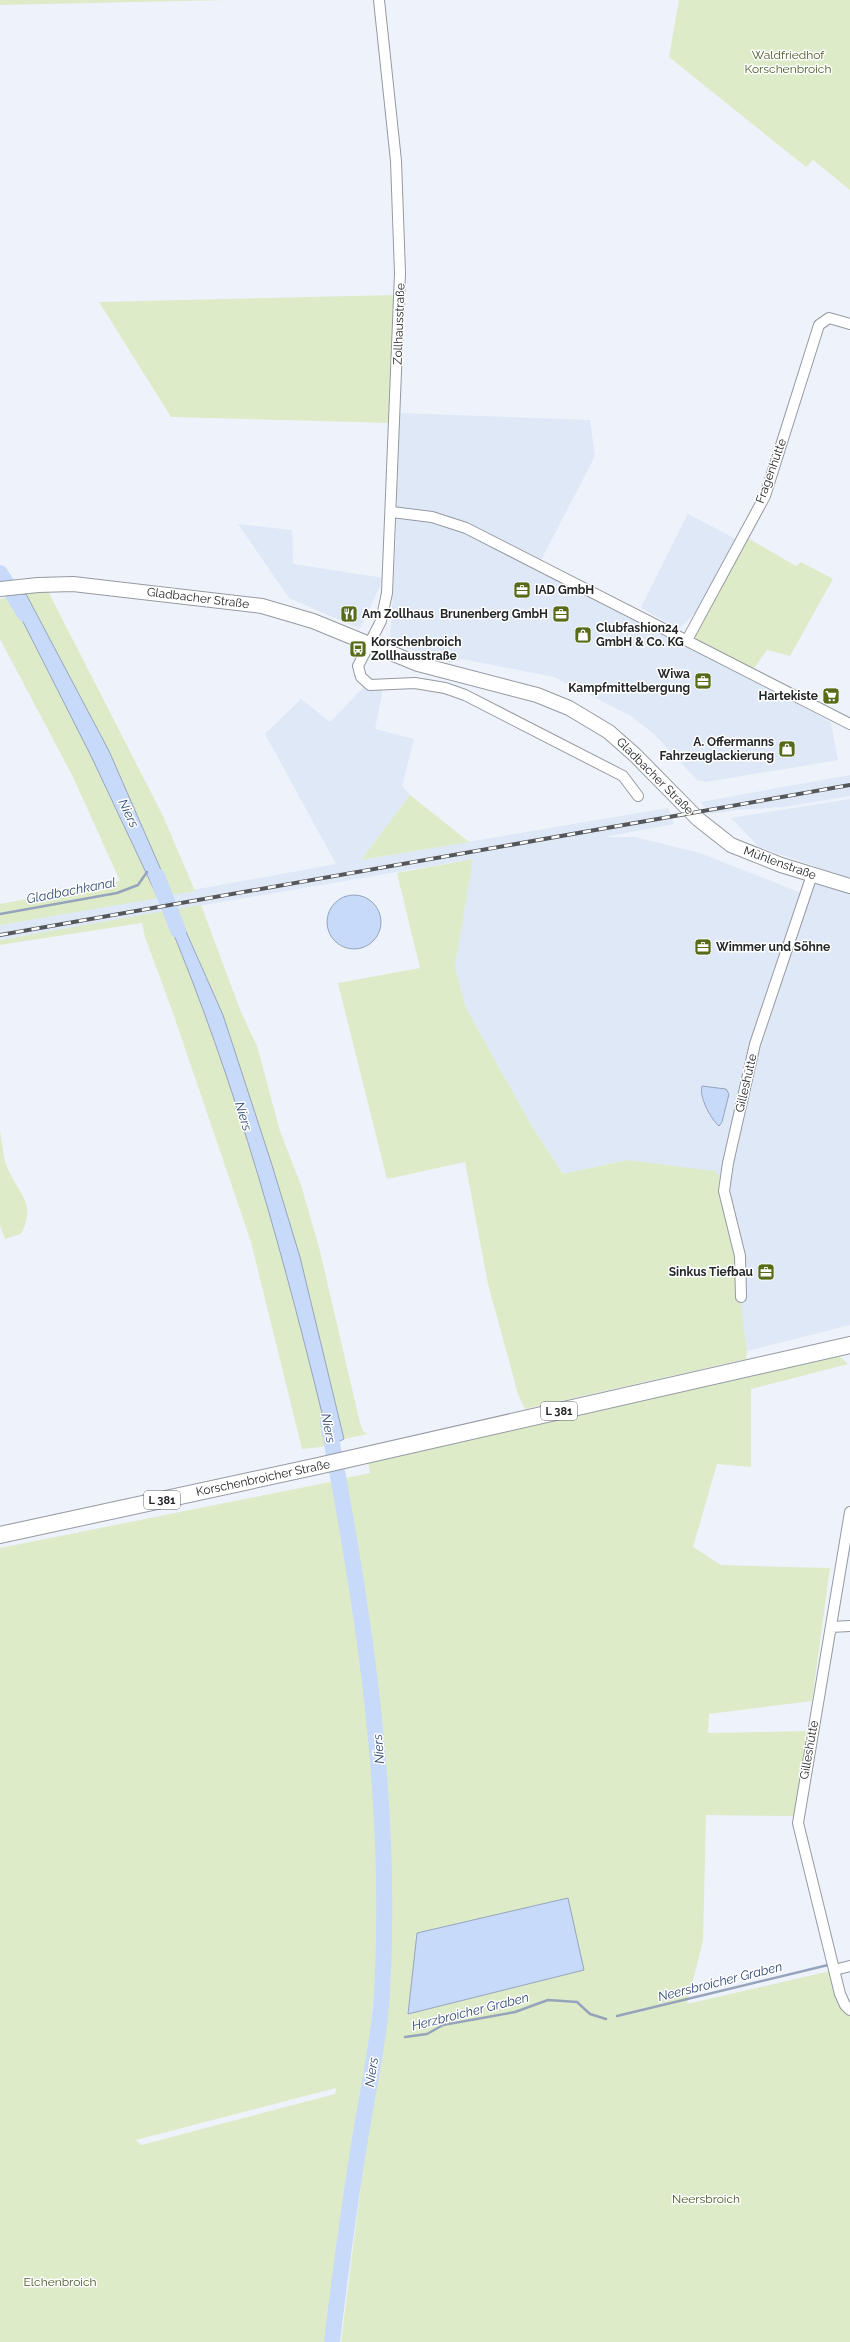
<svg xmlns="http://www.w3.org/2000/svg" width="850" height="2342" viewBox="0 0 850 2342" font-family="Raleway,sans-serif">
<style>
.built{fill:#dfe8f6}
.green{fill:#ddebc9;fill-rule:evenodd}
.water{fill:#c7dafa;stroke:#96a4bb}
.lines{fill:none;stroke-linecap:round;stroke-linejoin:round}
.stream{stroke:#96a4bb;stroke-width:2.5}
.river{stroke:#c7dafa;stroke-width:16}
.street-casing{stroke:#959aa1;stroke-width:12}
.secondary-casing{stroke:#959aa1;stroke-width:16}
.primary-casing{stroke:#959aa1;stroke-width:18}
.street{stroke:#fff;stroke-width:10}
.secondary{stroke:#fff;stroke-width:14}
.primary{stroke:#fff;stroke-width:16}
.rail-casing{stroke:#55585b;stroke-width:4}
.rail{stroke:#fff;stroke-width:2.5;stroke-dasharray:8;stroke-linecap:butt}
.labels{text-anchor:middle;stroke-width:3;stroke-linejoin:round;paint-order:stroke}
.shield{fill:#fff;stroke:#666768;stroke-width:1}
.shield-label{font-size:11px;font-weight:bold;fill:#242628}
.park-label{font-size:12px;fill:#485a26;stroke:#fff}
.street-label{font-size:12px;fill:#242628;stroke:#fff}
.poi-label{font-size:12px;font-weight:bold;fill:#242628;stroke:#fff;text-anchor:start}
.water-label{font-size:13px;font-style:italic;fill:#324b76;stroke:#fff}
</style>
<rect width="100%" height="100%" fill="#eef3fb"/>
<path class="built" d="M 398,413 L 590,420 L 595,456 L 537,568 L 648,624 L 831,722 L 838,760 L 706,782 L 697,780 L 654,734 L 631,716 L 554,677 L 462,659 L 450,663 L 390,642 L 396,536 Z
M 688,514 L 736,539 L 700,608 L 679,629 L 641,608 Z
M 238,524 L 292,530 L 293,564 L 384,578 L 360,629 L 289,598 Z
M 364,687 L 383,689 L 375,729 L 414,739 L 402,786 L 410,795 L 361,860 L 668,808 L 674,824 L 604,837 L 635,837 L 700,853 L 801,893 L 812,895 L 820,868 L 759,847 L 731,818 L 850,799 L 850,1325 L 747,1351 L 732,1238 L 627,1160 L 563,1174 L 529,1121 L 466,1008 L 455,967 L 473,859 L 0,940 L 0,925 L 336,864 L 265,734 L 301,699 L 330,722 Z
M 850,775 L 850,796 L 784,807 L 736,810 L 712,814 L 700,802 Z"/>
<path class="green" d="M 0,0 L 229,0 L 0,5 Z
M 679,0 L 850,0 L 850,190 L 813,160 L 806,167 L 669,57 Z
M 396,295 L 390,423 L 171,417 L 99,302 Z
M 746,537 L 796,566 L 801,562 L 833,579 L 790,656 L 767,650 L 753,670 L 697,641 L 693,633 Z
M 48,591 L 163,816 L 195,891 L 172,895 L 109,751 L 26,594 Z
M 10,596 L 91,756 L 158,898 L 0,925 L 0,904 L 120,881 L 73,777 L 0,639 L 0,599 Z
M 410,795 L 469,842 L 361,860 Z
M 473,859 L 455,967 L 466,1008 L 529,1121 L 563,1174 L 627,1160 L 715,1171 L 725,1182 L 747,1351 L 746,1359 L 525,1409 L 518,1394 L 488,1284 L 465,1162 L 387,1179 L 338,983 L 420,968 L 397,873 Z
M 201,905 L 241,1012 L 257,1046 L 280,1131 L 301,1185 L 320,1251 L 360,1423 L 363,1431 L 368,1434 L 344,1439 L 300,1257 L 272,1165 L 223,1015 L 177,909 Z
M 164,911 C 237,1083 286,1264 330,1446 L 302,1449 L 251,1242 L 174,1016 L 145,937 L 142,923 L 0,945 L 0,940 Z
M 0,1131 C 2,1142 3,1156 7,1167 C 19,1195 37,1203 21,1234 L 5,1239 L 0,1226 Z
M 835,1352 L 848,1364 L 751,1389 L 751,1467 L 717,1464 L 693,1547 L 721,1565 L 830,1568 L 812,1701 L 709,1714 L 708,1733 L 808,1731 L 795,1816 L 706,1815 L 703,1941 L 687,2004 L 834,1970 L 850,2010 L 850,2342 L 341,2342 L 386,1988 L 389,1884 L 387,1786 L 378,1688 L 345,1478 L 370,1473 L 368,1461 Z
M 335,1481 C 357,1616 380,1750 379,1888 C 379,1967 369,2044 358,2122 C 348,2195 338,2269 328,2342 L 0,2342 L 0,1548 ZM 336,2088 L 335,2094 L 141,2145 L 136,2140 Z"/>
<path class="water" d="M 26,594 L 109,751 L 172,895 L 158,898 L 91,756 L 10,596 Z
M327 922a27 27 0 1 1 54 0a27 27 0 1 1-54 0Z
M 176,909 L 223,1015 L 272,1165 L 300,1257 L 344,1439 L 330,1446 C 286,1264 237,1083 164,911 Z
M 702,1086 L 726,1089 L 729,1094 L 722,1122 L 719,1126 C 710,1118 699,1097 702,1086 Z
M 568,1898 L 584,1970 L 408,2014 L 417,1933 Z"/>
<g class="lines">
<path class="stream" d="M 0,914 L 117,893 L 138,885 L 147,872
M 617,2016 L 828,1965
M 377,2034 L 380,2035
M 405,2037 L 427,2034 L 443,2025 L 515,2012 L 548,2000 L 577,2002 L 590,2014 L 606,2019"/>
<path class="river" d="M 0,573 L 25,614
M 157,876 L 178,930
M 328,1423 C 364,1610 393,1800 382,1992 C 379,2041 368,2090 360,2139 C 349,2207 340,2274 332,2342"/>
<g class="street-casing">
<path id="street" d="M 379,0 L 396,161 L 400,273 L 387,593 L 381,621 L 358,666 L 361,677 L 370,685 L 415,683 L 445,688 L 465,695 L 623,776 L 638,796
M 392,512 L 432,517 L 466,528 L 850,724
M 687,640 L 765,496 L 819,325 L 829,318 L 850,324
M 741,1297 L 740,1256 L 724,1191 L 728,1163 L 755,1044 L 812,875
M 850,1512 L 798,1823 L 840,1994 L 845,2005 L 850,2010
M 831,1627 L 850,1626
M 834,1970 L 850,1966"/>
</g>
<g class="secondary-casing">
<path id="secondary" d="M 0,589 L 38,585 L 73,584 L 262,606 L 313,621 L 418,664 L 537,695 L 569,708 L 609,732 L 635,755 L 698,819 L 731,845 L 781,865 L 850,886"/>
</g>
<g class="primary-casing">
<path id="primary" d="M 0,1535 L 318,1466 L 850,1345"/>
</g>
<use href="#street" class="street"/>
<use href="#secondary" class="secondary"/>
<use href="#primary" class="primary"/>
<g class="rail-casing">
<path id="rail" d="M 0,935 L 850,785"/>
</g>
<use href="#rail" class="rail"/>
</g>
<defs>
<g id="office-square" transform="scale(0.9)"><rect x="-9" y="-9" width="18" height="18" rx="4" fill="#576b1a" stroke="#fff"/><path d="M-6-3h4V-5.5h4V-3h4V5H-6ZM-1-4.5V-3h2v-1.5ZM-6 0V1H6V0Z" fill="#fff"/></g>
<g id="restaurant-square" transform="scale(0.9)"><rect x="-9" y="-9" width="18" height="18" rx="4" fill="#576b1a" stroke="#fff"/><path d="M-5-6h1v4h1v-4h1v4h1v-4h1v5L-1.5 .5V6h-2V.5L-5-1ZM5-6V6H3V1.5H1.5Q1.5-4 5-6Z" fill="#fff"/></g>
<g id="shop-square" transform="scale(0.9)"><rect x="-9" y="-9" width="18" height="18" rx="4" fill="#576b1a" stroke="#fff"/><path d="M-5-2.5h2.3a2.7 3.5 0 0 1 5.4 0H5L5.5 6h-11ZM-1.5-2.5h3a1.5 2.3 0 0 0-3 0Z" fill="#fff"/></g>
<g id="bus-square" transform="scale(0.9)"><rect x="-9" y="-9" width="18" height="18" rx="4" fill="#576b1a" stroke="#fff"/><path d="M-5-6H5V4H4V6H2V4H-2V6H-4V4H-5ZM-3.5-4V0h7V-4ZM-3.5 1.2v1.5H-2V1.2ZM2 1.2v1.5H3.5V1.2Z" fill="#fff"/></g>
<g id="supermarket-square" transform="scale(0.9)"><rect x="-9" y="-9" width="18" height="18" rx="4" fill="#576b1a" stroke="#fff"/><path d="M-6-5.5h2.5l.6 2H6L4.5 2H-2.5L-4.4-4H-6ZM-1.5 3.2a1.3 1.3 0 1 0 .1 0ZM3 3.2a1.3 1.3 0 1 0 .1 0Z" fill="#fff"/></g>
</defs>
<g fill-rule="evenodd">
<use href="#office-square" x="522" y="590"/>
<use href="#restaurant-square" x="349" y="614"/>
<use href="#office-square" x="561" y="614"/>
<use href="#shop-square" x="583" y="635"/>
<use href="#bus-square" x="358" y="649"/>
<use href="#office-square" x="703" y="681"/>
<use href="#supermarket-square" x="831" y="696"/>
<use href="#shop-square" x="787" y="749"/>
<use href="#office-square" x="703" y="947"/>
<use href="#office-square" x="766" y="1272"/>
</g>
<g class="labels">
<g class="shield">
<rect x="541" y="1402" width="36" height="18" rx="3"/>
<rect x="144" y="1491" width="36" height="18" rx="3"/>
</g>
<g class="shield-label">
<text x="559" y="1415">L 381</text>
<text x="162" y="1504">L 381</text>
</g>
<g class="park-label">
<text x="788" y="59">Waldfriedhof<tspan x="788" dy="14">Korschenbroich</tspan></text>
<text x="706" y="2203">Neersbroich</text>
<text x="60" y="2286">Elchenbroich</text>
</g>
<g class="street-label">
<text transform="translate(399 324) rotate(-88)" y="4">Zollhausstraße</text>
<text transform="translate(771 471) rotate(-70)" y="4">Fragenhütte</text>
<text transform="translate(198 598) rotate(7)" y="4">Gladbacher Straße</text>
<text transform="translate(655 776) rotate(45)" y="4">Gladbacher Straße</text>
<text transform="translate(780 863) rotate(20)" y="4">Mühlenstraße</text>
<text transform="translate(746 1083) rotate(-77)" y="4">Gilleshütte</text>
<text transform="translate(263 1478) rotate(-12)" y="4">Korschenbroicher Straße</text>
<text transform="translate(809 1750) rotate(-80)" y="4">Gilleshütte</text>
</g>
<g class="poi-label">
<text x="535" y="594">IAD GmbH</text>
<text x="362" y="618">Am Zollhaus</text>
<text x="548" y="618" text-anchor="end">Brunenberg GmbH</text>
<text x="596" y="632">Clubfashion24<tspan x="596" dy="14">GmbH &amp; Co. KG</tspan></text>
<text x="371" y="646">Korschenbroich<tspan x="371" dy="14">Zollhausstraße</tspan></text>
<text x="690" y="678" text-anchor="end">Wiwa<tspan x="690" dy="14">Kampfmittelbergung</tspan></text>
<text x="818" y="700" text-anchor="end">Hartekiste</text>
<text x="774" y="746" text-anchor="end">A. Offermanns<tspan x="774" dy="14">Fahrzeuglackierung</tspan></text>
<text x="716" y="951">Wimmer und Söhne</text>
<text x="753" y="1276" text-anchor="end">Sinkus Tiefbau</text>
</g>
<g class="water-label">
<text transform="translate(129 813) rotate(64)" y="5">Niers</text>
<text transform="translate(71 890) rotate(-11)" y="5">Gladbachkanal</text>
<text transform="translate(244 1116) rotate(73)" y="5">Niers</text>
<text transform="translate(329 1428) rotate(79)" y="5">Niers</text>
<text transform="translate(378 1749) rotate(-94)" y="5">Niers</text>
<text transform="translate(720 1981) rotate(-14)" y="5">Neersbroicher Graben</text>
<text transform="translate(470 2011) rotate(-14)" y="5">Herzbroicher Graben</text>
<text transform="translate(371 2072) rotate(-82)" y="5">Niers</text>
</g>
</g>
</svg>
